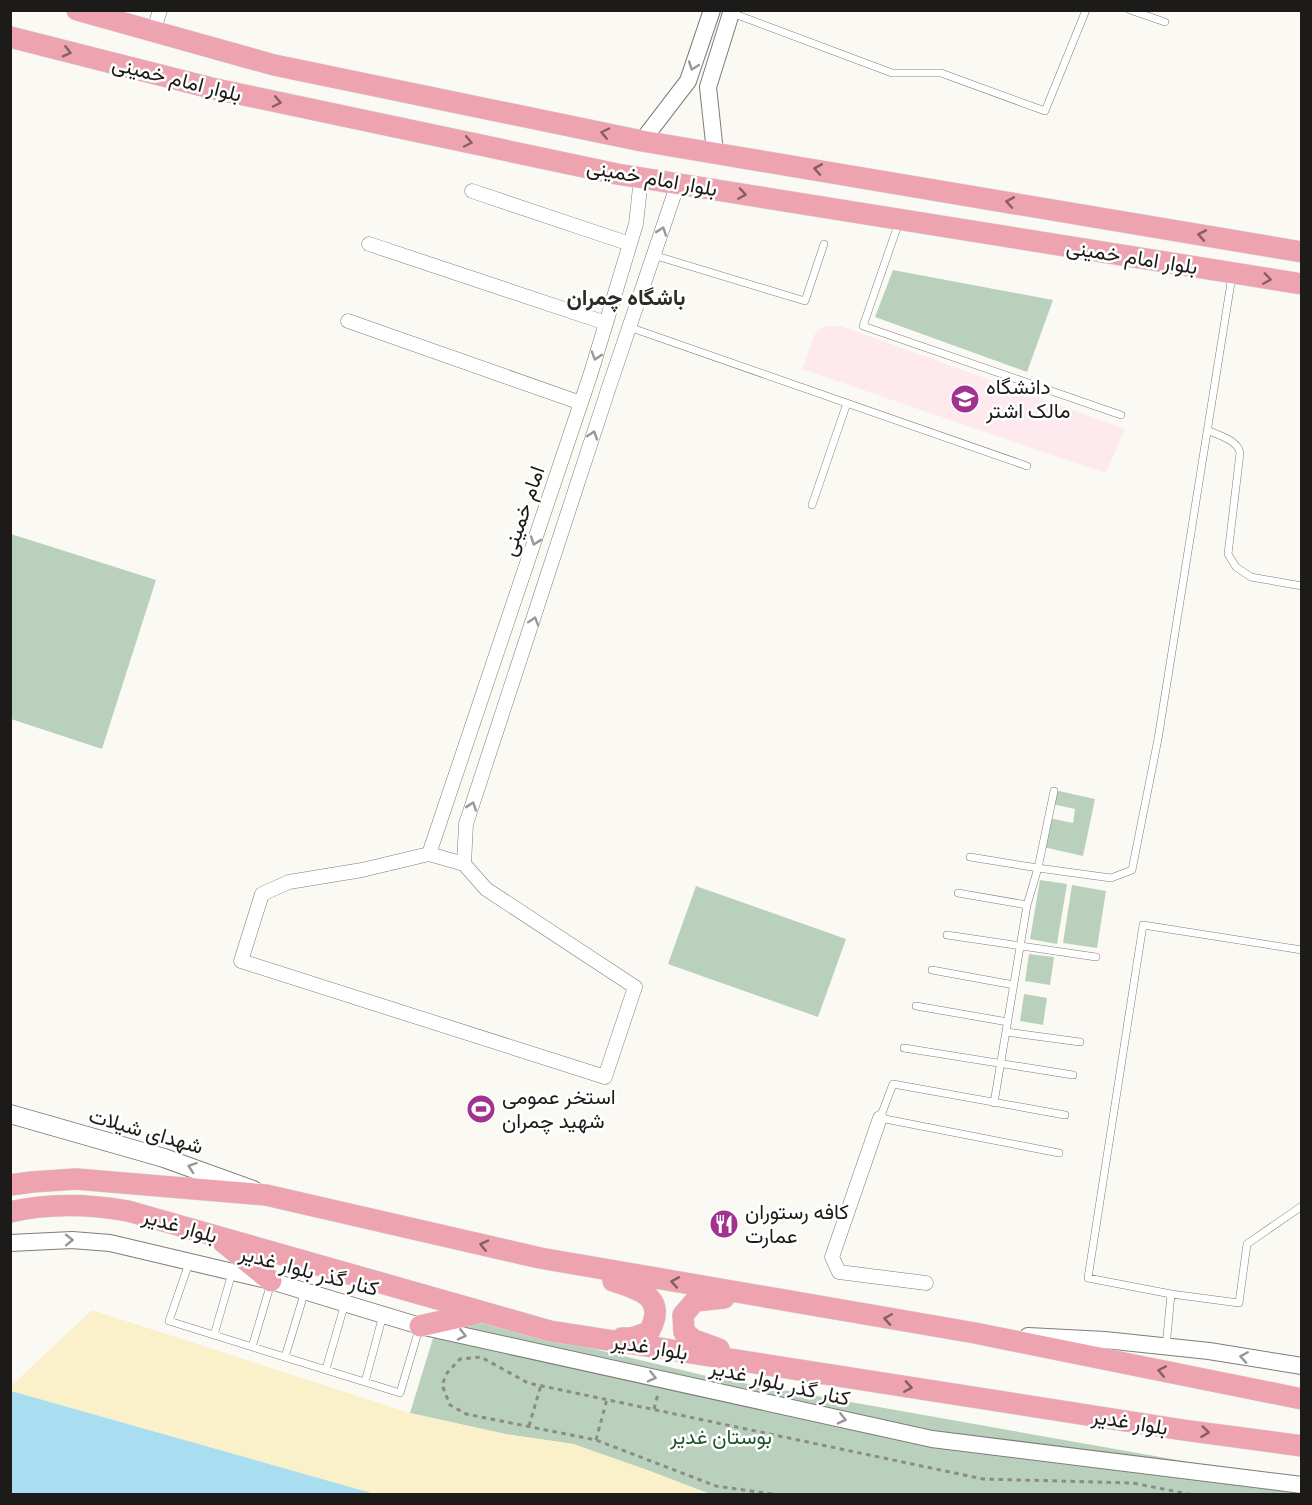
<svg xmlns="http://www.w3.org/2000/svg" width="1312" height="1505" viewBox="0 0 1312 1505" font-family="'Archivo Narrow',Vazirmatn,sans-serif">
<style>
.education{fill:#fee9ee}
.green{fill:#b9d1bc}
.sand{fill:#faf0ca}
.water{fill:#a8deef}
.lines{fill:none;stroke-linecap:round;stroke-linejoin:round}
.service-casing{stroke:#7e7d78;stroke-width:8}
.minor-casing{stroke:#7e7d78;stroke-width:15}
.tertiary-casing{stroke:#7e7d78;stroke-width:18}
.secondary-casing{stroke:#7e7d78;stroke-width:20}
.primary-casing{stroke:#d6d6d6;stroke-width:22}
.path{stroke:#8c8b87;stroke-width:3;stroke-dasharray:4.5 4.5;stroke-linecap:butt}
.service{stroke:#fff;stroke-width:7}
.minor{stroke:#fff;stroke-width:14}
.tertiary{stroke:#fff;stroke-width:16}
.secondary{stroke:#fff;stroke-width:18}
.primary{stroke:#eea3b0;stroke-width:21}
.oneway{stroke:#855f64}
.oneway2{stroke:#999898}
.labels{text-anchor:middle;stroke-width:5;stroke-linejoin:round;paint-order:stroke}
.street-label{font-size:21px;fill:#1c1b19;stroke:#fff}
.poi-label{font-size:21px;fill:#1c1b19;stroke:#fff;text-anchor:start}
.park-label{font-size:21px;fill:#1f572e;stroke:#fff}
.neighbourhood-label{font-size:22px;font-weight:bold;fill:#2d2c28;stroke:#fff}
</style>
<rect width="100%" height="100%" fill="#faf9f4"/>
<path class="education" d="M 824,326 L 841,326 L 1125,429 L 1106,473 L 1049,454 L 802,369 L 815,334 Z"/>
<path class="green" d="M 893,270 L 1053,300 L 1027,372 L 875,317 Z
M 11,534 L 156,580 L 102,749 L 11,719 Z
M 1054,790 L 1095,799 L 1083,856 L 1043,847 L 1049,818 L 1073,823 L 1075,809 L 1052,804 Z
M 1040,880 L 1067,884 L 1057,944 L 1030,939 Z
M 1072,885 L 1106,891 L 1097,948 L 1063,943 Z
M 696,886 L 846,939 L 818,1017 L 668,964 Z
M 1029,954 L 1054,957 L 1050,985 L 1025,981 Z
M 1024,994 L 1047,998 L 1043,1025 L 1020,1021 Z
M 441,1312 L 715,1378 L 1301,1482 L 1301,1494 L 710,1494 L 647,1470 L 573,1444 L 505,1434 L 410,1413 Z"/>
<path class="sand" d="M 92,1310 L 410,1413 L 505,1434 L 573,1444 L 647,1470 L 710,1494 L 375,1494 L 11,1391 L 11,1386 Z"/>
<path class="water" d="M 11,1391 L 375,1494 L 11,1494 Z"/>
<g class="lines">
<g class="service-casing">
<path id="service" d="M 1130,10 L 1165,22
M 732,13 L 892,73 L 941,73 L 1045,111 L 1086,10
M 899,222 L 863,326 L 1121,415
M 653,255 L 805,301 L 824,244
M 629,327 L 1027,466
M 1207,430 C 1218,435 1238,440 1240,453 L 1228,554 L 1236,567 L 1251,577 L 1302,586
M 812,505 L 847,403
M 970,857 L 1038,868 L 1054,791
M 958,893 L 1027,905
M 947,935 L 1096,957
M 932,970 L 1014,985
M 916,1006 L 1008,1022
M 1006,1032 L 1080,1042
M 904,1048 L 1073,1075
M 994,1103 L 1027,905 L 1038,868 L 1111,878 L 1132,870 L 1158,739 L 1232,276
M 1059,1153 L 880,1118 L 893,1084 L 1065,1115
M 189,1263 L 169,1321 L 400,1393 L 419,1329
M 1171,1294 L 1088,1278 L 1143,925 L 1302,950
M 214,1335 L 232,1273
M 252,1347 L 271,1283
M 1166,1347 L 1171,1294 L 1239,1303 L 1247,1244 L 1302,1206
M 285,1357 L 305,1291
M 326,1369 L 345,1303
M 365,1382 L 383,1315"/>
</g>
<g class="minor-casing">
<path id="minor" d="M 153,33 L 160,10
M 472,191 L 630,244
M 369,244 L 606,323
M 348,321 L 581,403
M 429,854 L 464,864 L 486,889 L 635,987 L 605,1077 L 241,961 L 262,894 L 289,882 L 362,870 Z
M 429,854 L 590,376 L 636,224 L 641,178
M 464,864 L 466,824 L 609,387 L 678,183
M 880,1118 L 832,1257 L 839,1272 L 926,1283"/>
</g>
<g class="tertiary-casing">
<path id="tertiary" d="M 642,141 L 688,81 L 712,10
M 715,152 L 708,87 L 732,10
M 10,1243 L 72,1240 L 110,1243 L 271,1281 L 420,1326 L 932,1439 L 1302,1485
M 1028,1336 L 1105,1340 L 1209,1351 L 1302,1366"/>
</g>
<g class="secondary-casing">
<path id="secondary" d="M 10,1114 L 164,1158 L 253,1190"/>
</g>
<g class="primary-casing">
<path id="primary" d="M 77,10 L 274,65 L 642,141 L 1302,252
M 10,37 L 211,88 L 617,174 L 1302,284
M 10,1185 L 32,1182 L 76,1179 L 266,1195 L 540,1258 L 975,1333 L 1302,1399
M 10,1212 C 49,1203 89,1204 128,1211 L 550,1331 L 1183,1430 L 1302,1446
M 223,1242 L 271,1281
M 613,1281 C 640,1290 668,1297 649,1332 L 632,1338 L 622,1338
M 420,1326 L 478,1313
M 719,1349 L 694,1340 L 684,1332 L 683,1315 L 695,1301 L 724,1298"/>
</g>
<path class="path" d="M 654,1409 L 658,1394
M 529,1426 L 541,1385
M 596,1440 L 607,1399
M 772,1494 L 716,1486 L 596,1440 L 466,1414 L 450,1405 L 442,1385 L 447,1373 L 460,1359 L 481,1357 L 528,1383 L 983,1479 L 1133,1483 L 1188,1494"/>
<use href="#service" class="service"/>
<use href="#minor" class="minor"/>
<use href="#tertiary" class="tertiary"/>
<use href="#secondary" class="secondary"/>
<use href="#primary" class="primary"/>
</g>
<defs><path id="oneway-chevron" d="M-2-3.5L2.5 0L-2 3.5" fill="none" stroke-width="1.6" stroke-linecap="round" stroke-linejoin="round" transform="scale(1.5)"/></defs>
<g class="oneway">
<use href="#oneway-chevron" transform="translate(67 52) rotate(14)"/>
<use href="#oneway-chevron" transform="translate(277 102) rotate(12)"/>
<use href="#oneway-chevron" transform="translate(605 133) rotate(-168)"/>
<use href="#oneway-chevron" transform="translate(468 142) rotate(12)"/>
<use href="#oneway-chevron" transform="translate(818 169) rotate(-170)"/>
<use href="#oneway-chevron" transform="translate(742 194) rotate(9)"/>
<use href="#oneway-chevron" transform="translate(1010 202) rotate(-170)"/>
<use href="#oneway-chevron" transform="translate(1202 235) rotate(-170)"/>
<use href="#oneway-chevron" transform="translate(1267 279) rotate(8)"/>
<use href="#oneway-chevron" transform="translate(484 1245) rotate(-167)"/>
<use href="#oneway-chevron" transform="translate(675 1282) rotate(-170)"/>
<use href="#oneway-chevron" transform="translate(888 1319) rotate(-171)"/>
<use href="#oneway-chevron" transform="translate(1162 1371) rotate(-169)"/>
<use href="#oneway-chevron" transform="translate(908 1387) rotate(9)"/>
<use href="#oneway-chevron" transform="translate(1205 1432) rotate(7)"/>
</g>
<g class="oneway2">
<use href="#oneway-chevron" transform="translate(693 66) rotate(110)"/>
<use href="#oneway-chevron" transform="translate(662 231) rotate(-71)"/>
<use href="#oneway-chevron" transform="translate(596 356) rotate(107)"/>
<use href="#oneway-chevron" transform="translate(593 435) rotate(-72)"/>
<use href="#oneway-chevron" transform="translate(535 541) rotate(109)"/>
<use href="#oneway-chevron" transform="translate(534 621) rotate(-73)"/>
<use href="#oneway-chevron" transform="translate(472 806) rotate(-71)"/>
<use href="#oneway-chevron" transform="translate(192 1167) rotate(-161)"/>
<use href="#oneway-chevron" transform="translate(69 1240)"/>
<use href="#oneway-chevron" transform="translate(462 1335) rotate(13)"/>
<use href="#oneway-chevron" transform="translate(1244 1357) rotate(-171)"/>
<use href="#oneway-chevron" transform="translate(652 1377) rotate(13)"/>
<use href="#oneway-chevron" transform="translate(842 1419) rotate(13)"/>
</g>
<defs>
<g id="university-disc" transform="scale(1.5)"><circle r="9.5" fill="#a2328f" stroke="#fff"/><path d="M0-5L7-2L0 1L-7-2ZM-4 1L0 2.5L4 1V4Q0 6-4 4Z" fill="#fff"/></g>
<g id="stadium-disc" transform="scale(1.5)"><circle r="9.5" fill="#a2328f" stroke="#fff"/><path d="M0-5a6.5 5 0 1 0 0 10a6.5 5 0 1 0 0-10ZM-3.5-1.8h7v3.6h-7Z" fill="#fff"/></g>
<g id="restaurant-disc" transform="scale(1.5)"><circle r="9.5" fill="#a2328f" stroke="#fff"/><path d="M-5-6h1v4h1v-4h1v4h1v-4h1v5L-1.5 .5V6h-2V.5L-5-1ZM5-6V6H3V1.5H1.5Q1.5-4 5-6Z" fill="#fff"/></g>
</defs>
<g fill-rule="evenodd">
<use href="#university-disc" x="965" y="399"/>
<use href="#stadium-disc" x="481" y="1109"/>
<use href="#restaurant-disc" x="724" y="1224"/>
</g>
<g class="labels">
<g class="street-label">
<text transform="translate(177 79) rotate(14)" y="7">بلوار امام خمینی</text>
<text transform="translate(652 178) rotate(10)" y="7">بلوار امام خمینی</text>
<text transform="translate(1132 257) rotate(9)" y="7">بلوار امام خمینی</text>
<text transform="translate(523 511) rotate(-71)" y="7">امام خمینی</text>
<text transform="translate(146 1131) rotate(16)" y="7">شهدای شیلات</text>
<text transform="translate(180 1226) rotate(16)" y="7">بلوار غدیر</text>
<text transform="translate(309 1271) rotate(15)" y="7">کنار گذر بلوار غدیر</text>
<text transform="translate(650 1347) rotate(9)" y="7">بلوار غدیر</text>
<text transform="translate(780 1383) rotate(13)" y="7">کنار گذر بلوار غدیر</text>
<text transform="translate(1130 1422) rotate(9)" y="7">بلوار غدیر</text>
</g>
<g class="poi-label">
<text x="986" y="394">دانشگاه<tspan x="986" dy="24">مالک اشتر</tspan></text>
<text x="502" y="1104">استخر عمومی<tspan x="502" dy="24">شهید چمران</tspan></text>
<text x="745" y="1219">کافه رستوران<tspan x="745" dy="24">عمارت</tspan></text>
</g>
<g class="park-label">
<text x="721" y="1444">بوستان غدیر</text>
</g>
<g class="neighbourhood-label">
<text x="626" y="305">باشگاه چمران</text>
</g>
</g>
<rect width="1312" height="1505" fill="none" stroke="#1c1b19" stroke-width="24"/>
</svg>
